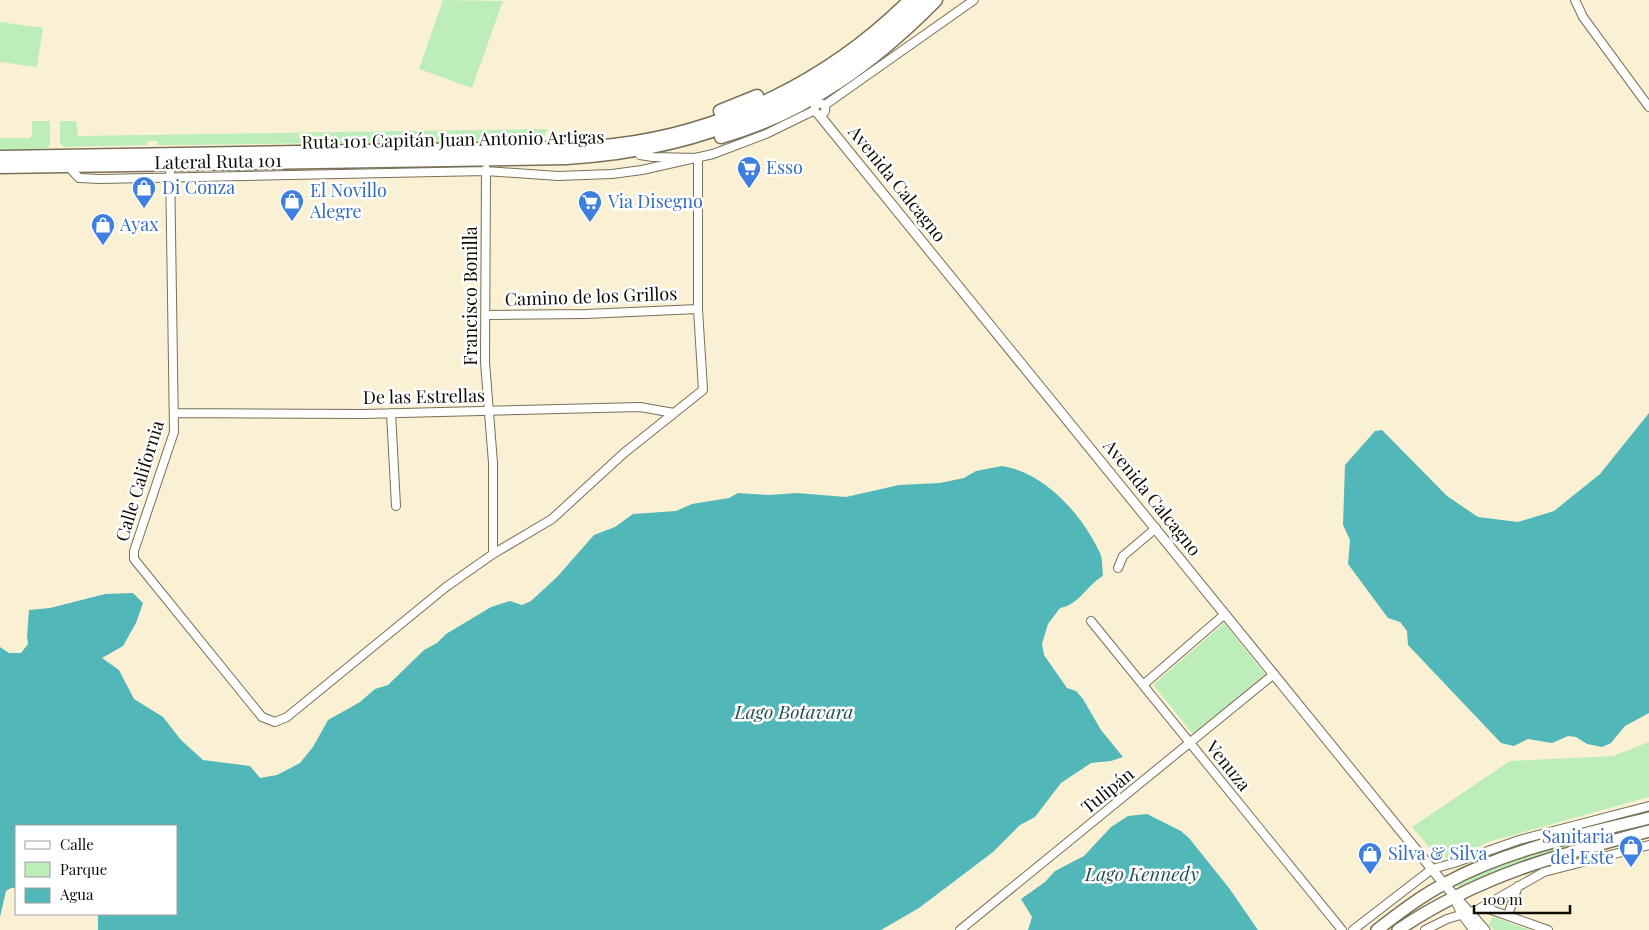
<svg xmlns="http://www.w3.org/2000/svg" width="1649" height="930" viewBox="0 0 1649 930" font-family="'Playfair Display',serif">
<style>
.green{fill:#bdeeba}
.water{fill:#52b7b8}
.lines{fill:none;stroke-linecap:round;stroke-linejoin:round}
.minor-casing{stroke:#797058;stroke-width:10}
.tertiary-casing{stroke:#797058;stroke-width:11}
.primary-casing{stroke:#797058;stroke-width:14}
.trunk-casing{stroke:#797058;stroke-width:15}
.minor{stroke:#fff;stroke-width:8}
.tertiary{stroke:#fff;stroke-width:9}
.primary{stroke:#fff;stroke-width:11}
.trunk{stroke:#fff;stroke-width:12}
.labels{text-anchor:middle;stroke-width:5;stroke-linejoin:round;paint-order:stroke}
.street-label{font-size:18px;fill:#0f0c04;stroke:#fff}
.shop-label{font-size:18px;fill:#366cbe;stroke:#fff;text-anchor:start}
.water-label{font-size:19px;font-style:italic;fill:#245152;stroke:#fff}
</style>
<rect width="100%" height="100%" fill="#faf1d5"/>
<path class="green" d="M 443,0 L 503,1 L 472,88 L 419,69 Z
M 0,22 L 43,28 L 37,67 L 0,62 Z
M 32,121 L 50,121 L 50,145 L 48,148 L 0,151 L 0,138 L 30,138 L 32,135 Z
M 60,121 L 76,121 L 78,136 L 547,129 L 543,140 L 192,145 L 158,145 L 157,141 L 148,141 L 147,145 L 64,147 L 60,143 Z
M 1224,623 L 1265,674 L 1193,734 L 1153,685 Z
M 1649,742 L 1649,797 L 1488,842 L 1460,856 L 1439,859 L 1412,827 L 1510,761 L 1613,756 Z
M 1649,821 L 1649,827 C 1585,844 1522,861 1461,887 L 1456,886 L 1457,882 C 1519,856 1583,839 1649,821 Z
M 1493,917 L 1530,930 L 1494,930 L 1489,924 Z"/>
<path class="water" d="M 1649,413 L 1649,713 L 1625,726 L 1611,743 L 1602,747 L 1587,744 L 1576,737 L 1568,736 L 1552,743 L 1528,739 L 1514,746 L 1501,743 L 1408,645 L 1407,631 L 1400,622 L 1388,618 L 1348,564 L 1350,540 L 1343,525 L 1345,465 L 1375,431 L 1382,430 L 1447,496 L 1478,517 L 1518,522 L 1554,511 L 1600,474 Z
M 1002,466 C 1046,473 1082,515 1100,553 C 1103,559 1102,569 1103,576 C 1087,585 1079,605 1060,608 L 1048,624 L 1042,644 L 1044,655 L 1067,688 L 1076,691 L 1083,699 L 1101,730 L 1123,757 L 1111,761 L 1091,763 L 1061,783 L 1035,817 L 1020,825 L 993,852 L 919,908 L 881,930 L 98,930 L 98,914 L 176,914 L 176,826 L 16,826 L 16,888 L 11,888 L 6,891 L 0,917 L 0,647 L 9,653 L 21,653 L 28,644 L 27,636 L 29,610 L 50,608 L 105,594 L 133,593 L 143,603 L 136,623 L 123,646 L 102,658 L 119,670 L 134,699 L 163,717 L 181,740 L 203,760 L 250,766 L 260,778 L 277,775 L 300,763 L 313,747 L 328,720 L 360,702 L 375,689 L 388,685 L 424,650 L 437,643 L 446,634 L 491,607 L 510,601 L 522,605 L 531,601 L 557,577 L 594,535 L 615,527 L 633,514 L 676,511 L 692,504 L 729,498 L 738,493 L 769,495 L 797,493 L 846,497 L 899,485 L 940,483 L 964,478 L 976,471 Z
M 1147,814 L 1181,831 L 1189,838 L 1229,888 L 1258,930 L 1028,930 L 1032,917 L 1021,899 L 1045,882 L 1055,871 L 1084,856 L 1111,827 L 1128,816 Z"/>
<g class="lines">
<g class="minor-casing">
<path id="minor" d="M 1575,0 L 1583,17 L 1649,107
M814.5 109a5.5 5.5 0 1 1 11 0a5.5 5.5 0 1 1-11 0Z
M 825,105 L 974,0
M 170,163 L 174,432 L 134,551 L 134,559 L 262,717 L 275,722 L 287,717 L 446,587 L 493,554 L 552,519 L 624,453 L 703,390 L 698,309 L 698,158 L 653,157 L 640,155
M 67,165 L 79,178 L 100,179 L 486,171 L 558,176 L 612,174 L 642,170 L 713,154 L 766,134 L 815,110
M 486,169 L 485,362 L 493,463 L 493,554
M 485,315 L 586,314 L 698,309
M 175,413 L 363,414 L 640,407 L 674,413
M 391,413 L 396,506
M 1118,568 L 1123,556 L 1156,528
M 1091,621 L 1342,930
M 1143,685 L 1225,614
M 1483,907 L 1548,930
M 1508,915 L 1518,886
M 960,930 L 1274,674
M 1353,930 L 1432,869 L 1454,863 L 1519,840 L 1649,806
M 1425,930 L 1447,919 L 1477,910 L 1544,872 L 1649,845"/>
</g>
<g class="tertiary-casing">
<path id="tertiary" d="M 820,116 L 1444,884 L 1485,930
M 1456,901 L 1462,914 L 1474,930"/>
</g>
<g class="primary-casing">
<path id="primary" d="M 1377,930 C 1399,913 1421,896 1446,883 C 1508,849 1581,835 1649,818
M 1398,930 C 1478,876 1557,855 1649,831"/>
</g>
<g class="trunk-casing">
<path id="trunk" d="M 720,111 L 757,96
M 721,137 C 806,113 875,62 936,0
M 0,157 L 534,148 C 561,148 587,148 614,145 C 725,132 831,79 910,0
M 0,167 L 566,158 C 705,150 824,99 923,0"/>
</g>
<use href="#minor" class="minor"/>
<use href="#tertiary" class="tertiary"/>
<use href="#primary" class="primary"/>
<use href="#trunk" class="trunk"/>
</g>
<defs>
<g id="supermarket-pin" transform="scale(1.25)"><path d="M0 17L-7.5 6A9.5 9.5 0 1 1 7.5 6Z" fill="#3f7fe0" stroke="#fff"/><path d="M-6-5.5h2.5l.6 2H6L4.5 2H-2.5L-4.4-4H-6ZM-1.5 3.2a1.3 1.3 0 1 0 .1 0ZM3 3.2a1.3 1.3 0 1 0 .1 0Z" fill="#fff"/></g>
<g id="shop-pin" transform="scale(1.25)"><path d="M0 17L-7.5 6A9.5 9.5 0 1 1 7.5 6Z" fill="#3f7fe0" stroke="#fff"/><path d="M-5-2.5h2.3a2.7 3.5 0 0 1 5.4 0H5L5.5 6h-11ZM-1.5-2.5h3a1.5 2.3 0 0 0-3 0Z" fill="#fff"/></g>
</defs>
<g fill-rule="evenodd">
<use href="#supermarket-pin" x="749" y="168"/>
<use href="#shop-pin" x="144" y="188"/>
<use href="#shop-pin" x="292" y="201"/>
<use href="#supermarket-pin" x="590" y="202"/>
<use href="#shop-pin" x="103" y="225"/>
<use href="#shop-pin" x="1631" y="847"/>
<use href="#shop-pin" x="1370" y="854"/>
</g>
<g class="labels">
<g class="street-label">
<text transform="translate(453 140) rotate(-1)" y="6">Ruta 101 Capitán Juan Antonio Artigas</text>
<text transform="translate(218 162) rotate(-1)" y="6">Lateral Ruta 101</text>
<text transform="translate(897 184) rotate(51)" y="6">Avenida Calcagno</text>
<text transform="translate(471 296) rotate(-90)" y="6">Francisco Bonilla</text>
<text transform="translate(591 297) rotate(-2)" y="6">Camino de los Grillos</text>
<text transform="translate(424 397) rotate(-1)" y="6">De las Estrellas</text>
<text transform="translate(140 481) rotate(-73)" y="6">Calle California</text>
<text transform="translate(1152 498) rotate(51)" y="6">Avenida Calcagno</text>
<text transform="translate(1228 766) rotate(51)" y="6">Venuza</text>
<text transform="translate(1108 791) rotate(-39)" y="6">Tulipán</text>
</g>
<g class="shop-label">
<text x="766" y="174">Esso</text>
<text x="162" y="194">Di Conza</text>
<text x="310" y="197">El Novillo<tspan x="310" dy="21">Alegre</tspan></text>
<text x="608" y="208">Via Disegno</text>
<text x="120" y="231">Ayax</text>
<text x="1614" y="843" text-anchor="end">Sanitaria<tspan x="1614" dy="21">del Este</tspan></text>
<text x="1388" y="860">Silva &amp; Silva</text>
</g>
<g class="water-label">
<text x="794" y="719">Lago Botavara</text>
<text x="1142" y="881">Lago Kennedy</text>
</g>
</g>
<rect x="15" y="825" width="162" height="90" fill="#ffffff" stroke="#9f9e9b"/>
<rect x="25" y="841" width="25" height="8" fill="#ffffff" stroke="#9f9e9b"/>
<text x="60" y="850" font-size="15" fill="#0f0c04">Calle</text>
<rect x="25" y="862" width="25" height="15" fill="#bdeeba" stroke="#9f9e9b"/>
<text x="60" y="875" font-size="15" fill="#0f0c04">Parque</text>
<rect x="25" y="888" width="25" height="15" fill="#52b7b8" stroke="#9f9e9b"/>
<text x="60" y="900" font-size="15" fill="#0f0c04">Agua</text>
<path d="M1474 905v8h96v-8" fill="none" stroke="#0f0c04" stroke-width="2.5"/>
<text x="1482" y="905" font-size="15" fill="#0f0c04" stroke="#ffffff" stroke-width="4" paint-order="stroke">100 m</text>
</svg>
